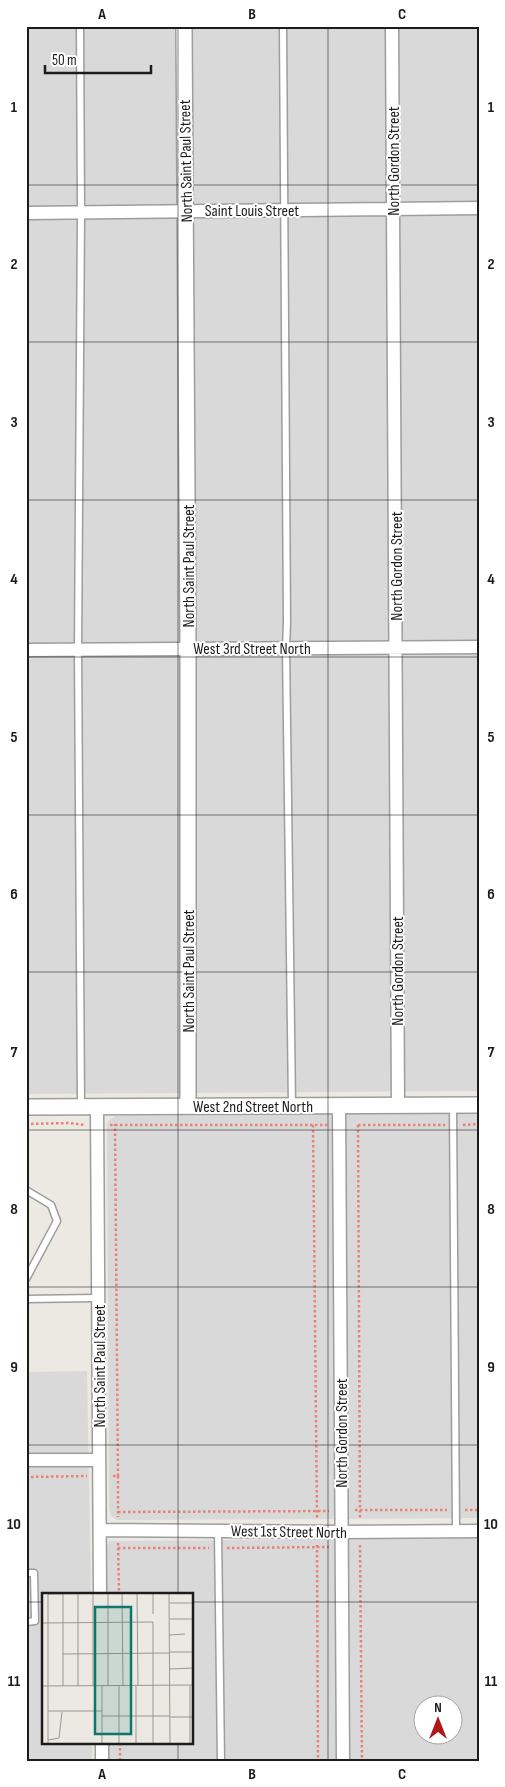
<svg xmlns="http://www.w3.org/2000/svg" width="505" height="1787" viewBox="0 0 505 1787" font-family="'Sofia Sans Condensed',sans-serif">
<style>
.residential{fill:#dad9d9;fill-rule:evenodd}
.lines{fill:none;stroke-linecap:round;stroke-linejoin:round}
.service-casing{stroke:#9d9d9d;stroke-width:9}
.minor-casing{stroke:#9d9d9d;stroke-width:15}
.tertiary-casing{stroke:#9d9d9d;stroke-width:18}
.path{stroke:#e98276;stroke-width:2.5;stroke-dasharray:2.5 2.5;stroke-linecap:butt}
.service{stroke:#fff;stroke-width:6}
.minor{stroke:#fff;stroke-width:12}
.tertiary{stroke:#fff;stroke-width:15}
.grid{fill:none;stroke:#1c1c1c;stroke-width:1;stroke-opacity:0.55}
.labels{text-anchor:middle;stroke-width:4;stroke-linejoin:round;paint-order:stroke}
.street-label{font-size:16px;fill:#1c1c1c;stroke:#fff}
.inset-road{fill:none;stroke:#999793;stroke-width:1}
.view{fill:#0f766e;fill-opacity:0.15;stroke:#0f766e;stroke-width:2.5}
.inset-edge{fill:none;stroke:#1c1c1c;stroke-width:2.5}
.neatline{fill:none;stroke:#1c1c1c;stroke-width:2}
.grid-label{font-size:16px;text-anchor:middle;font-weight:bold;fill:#1c1c1c}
</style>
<rect width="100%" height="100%" fill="#ece9e2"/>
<path class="residential" d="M 26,26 L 479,26 L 479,1091 L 26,1094 Z
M 479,1113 L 479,1518 L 117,1520 L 111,1516 L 109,1508 L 107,1124 L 110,1119 L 116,1116 Z
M 87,1371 L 91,1594 L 44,1594 L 44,1743 L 92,1743 L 92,1761 L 26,1761 L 26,1372 Z
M 479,1538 L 479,1761 L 109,1761 L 109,1743 L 192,1743 L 192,1594 L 107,1594 L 106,1547 L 110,1541 ZM 422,1704 L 452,1704 L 452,1734 L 422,1734 Z"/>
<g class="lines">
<g class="service-casing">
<path id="service" d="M 80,26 L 81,212 L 78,650 L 81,1107
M 283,26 L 287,622 L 286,648 L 292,1106
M 453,1106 L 456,1531
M 26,1190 L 51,1205 L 57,1221 L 26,1279
M 26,1299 L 98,1298
M 218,1531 L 221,1761
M 26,1573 L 34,1573 L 35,1621 L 26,1622"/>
</g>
<g class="minor-casing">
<path id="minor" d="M 392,26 L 398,1105
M 26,213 L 479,208
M 26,650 L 479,647
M 339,1106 L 343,1761
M 97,1107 L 100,1594
M 26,1460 L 99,1460
M 100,1530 L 341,1532 L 479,1531
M 102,1743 L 102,1761"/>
</g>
<g class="tertiary-casing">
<path id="tertiary" d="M 184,26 L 188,649 L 188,1106
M 26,1107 L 479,1105"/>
</g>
<path class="path" d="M 26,1124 L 69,1123 L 85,1125
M 110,1125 L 327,1125
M 313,1125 L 317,1519
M 358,1125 L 360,1519
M 358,1125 L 445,1125
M 463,1125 L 479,1124
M 113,1476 L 118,1476 L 115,1124
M 118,1476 L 118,1517
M 26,1477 L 87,1476
M 355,1510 L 447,1510
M 465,1510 L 479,1510
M 118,1512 L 329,1511
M 118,1543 L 119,1594
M 317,1545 L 318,1761
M 360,1545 L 362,1761
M 118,1548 L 209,1548
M 227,1548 L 329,1547
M 120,1743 L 120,1761"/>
<use href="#service" class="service"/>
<use href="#minor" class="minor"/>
<use href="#tertiary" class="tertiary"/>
</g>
<path class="grid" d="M 178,26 L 178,1594M 328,26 L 328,1761M 26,185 L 479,185M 26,342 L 479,342M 26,500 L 479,500M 26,657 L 479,657M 26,815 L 479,815M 26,972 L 479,972M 26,1130 L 479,1130M 26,1287 L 479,1287M 26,1445 L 479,1445M 26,1602 L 44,1602M 192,1602 L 479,1602M 178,1743 L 178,1761"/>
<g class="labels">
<g class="street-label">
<text transform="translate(185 161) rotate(-91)" y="6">North Saint Paul Street</text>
<text transform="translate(393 161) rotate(-90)" y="6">North Gordon Street</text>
<text x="252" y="216">Saint Louis Street</text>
<text transform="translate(188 566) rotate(-90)" y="6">North Saint Paul Street</text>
<text transform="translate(396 566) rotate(-90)" y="6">North Gordon Street</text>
<text x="252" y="654">West 3rd Street North</text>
<text transform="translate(188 971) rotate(-90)" y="6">North Saint Paul Street</text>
<text transform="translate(397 971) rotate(-90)" y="6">North Gordon Street</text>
<text x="253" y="1112">West 2nd Street North</text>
<text transform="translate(99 1366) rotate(-90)" y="6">North Saint Paul Street</text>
<text transform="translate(341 1433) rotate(-90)" y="6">North Gordon Street</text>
<text transform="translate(289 1531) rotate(1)" y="6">West 1st Street North</text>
</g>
</g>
<g transform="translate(42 1593)">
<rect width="151" height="151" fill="#ece9e2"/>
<path class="inset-road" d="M 6,0 L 6,151M 21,0 L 21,93M 36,0 L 36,93M 66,0 L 66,93M 71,0 L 99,0M 80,0 L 81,93M 95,0 L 96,93M 111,0 L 111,21M 127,0 L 128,151M 6,1 L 66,0M 51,1 L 51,93M 128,10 L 152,10M 128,26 L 152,26M 0,30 L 111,29 L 111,151M 127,42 L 143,41M 128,59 L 152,59M 21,61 L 127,60M 128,76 L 152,75M 0,93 L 152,92M 60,93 L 60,151M 77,93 L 77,151M 94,93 L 94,151M 148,93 L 148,151M 6,118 L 60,118M 60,123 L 128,123M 128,124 L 152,124M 6,147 L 17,145 L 20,119"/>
<path class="view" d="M 53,14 L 89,14 L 89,141 L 53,141 Z"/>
<rect width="151" height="151" class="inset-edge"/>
</g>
<rect width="505" height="1787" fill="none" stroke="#ffffff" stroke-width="55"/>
<g transform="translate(438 1720)"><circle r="24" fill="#ffffff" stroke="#a4a4a4"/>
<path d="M0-4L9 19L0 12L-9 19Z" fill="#b11616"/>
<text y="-8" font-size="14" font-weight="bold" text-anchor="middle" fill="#1c1c1c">N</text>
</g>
<path d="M45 65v8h106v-8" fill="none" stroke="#1c1c1c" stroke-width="2.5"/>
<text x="52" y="65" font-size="15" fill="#1c1c1c" stroke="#ffffff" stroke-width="4" paint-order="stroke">50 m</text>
<rect x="28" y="28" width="450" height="1732" class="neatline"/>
<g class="grid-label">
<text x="102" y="19">A</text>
<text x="252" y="19">B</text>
<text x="402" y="19">C</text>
<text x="14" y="112">1</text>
<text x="491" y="112">1</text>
<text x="14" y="269">2</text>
<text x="491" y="269">2</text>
<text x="14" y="427">3</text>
<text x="491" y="427">3</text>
<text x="14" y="584">4</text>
<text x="491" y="584">4</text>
<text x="14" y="742">5</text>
<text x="491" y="742">5</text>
<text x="14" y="899">6</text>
<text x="491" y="899">6</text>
<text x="14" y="1057">7</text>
<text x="491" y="1057">7</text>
<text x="14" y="1214">8</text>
<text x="491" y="1214">8</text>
<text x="14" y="1372">9</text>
<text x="491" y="1372">9</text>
<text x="14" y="1529">10</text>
<text x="491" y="1529">10</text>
<text x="14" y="1686">11</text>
<text x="491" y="1686">11</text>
<text x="102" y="1779">A</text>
<text x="252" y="1779">B</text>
<text x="402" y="1779">C</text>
</g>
</svg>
